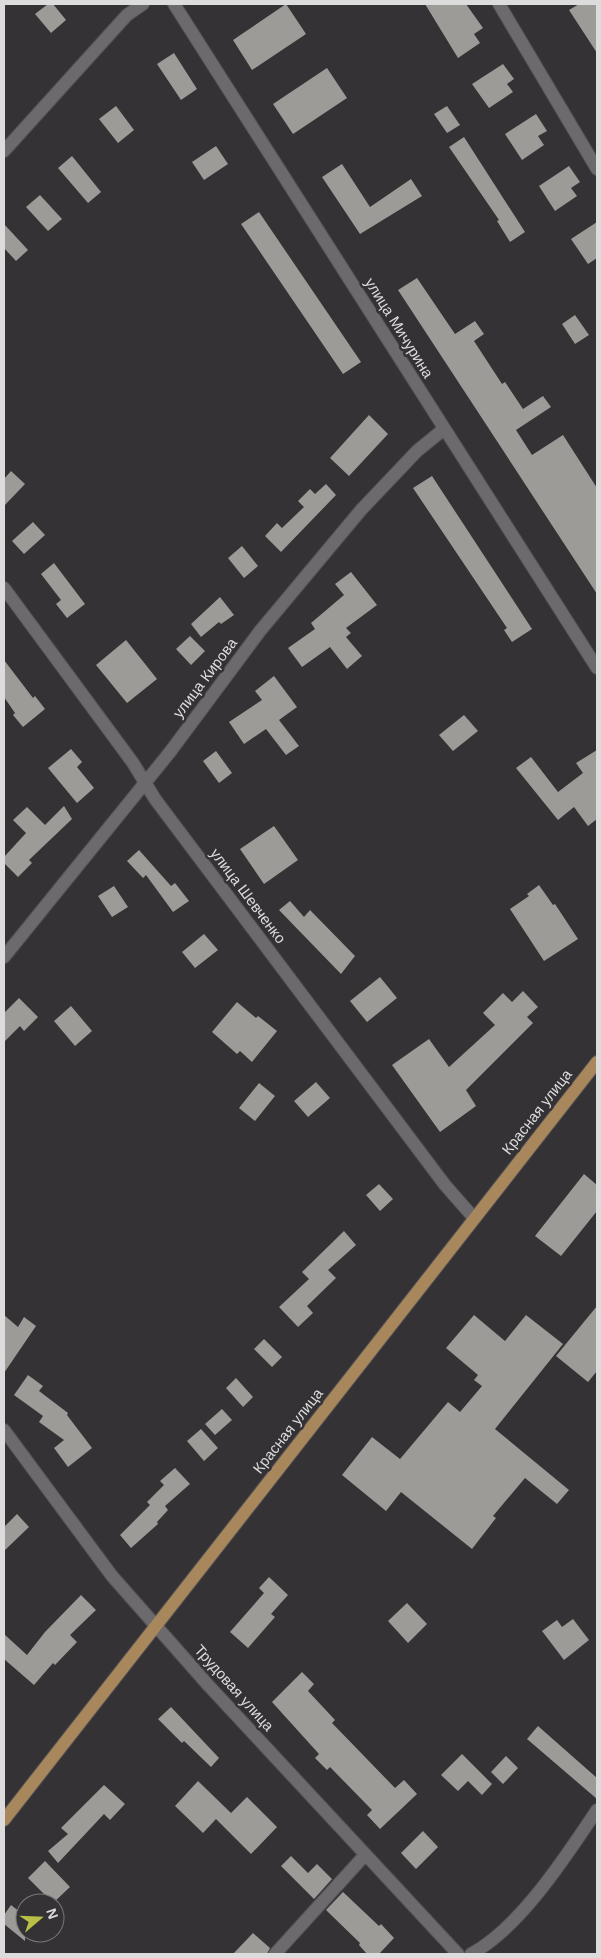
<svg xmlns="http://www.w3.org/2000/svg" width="601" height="1958" viewBox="0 0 601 1958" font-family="Helvetica,sans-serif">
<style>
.building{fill:#9d9b97}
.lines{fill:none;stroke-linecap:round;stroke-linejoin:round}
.minor-casing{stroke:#525052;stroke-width:14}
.tertiary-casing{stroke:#525052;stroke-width:14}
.primary-casing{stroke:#525052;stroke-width:14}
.minor{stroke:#6d6a6d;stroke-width:12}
.tertiary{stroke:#6d6a6d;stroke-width:12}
.primary{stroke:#a8875d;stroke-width:12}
.labels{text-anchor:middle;stroke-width:5;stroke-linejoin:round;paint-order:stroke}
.street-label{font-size:15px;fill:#dddcdd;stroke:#343234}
</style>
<rect width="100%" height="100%" fill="#343234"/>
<path class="building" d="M 48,4 L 53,4 L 66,20 L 51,33 L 35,14 Z
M 286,4 L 306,34 L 252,70 L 233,40 Z
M 425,4 L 466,4 L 483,28 L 474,34 L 480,43 L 458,58 Z
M 579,4 L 597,4 L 597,53 L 569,10 Z
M 174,53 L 197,89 L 181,100 L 157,64 Z
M 503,64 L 514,79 L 507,84 L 513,92 L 489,108 L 472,84 Z
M 327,68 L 347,98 L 293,134 L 273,104 Z
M 116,106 L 134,130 L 118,143 L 99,119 Z
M 447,106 L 460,125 L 447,133 L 434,114 Z
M 536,114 L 547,131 L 538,136 L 544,145 L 522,160 L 505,134 Z
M 464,137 L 525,232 L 510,242 L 497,221 L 499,220 L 449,147 Z
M 216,146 L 228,164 L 204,180 L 192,162 Z
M 72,156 L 101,192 L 88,203 L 58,168 Z
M 342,164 L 370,207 L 411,179 L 422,196 L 360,234 L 322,177 Z
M 569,166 L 580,182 L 571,188 L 577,196 L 555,211 L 539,186 Z
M 40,195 L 62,219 L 48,231 L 26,207 Z
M 259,212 L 361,362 L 343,374 L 241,224 Z
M 597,222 L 597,258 L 588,264 L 571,239 Z
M 4,224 L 28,250 L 16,261 L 4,248 Z
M 417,278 L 455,334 L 475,321 L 484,334 L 474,341 L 502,384 L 505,382 L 523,409 L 543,396 L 551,407 L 516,430 L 532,455 L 563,435 L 597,488 L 597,594 L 398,290 Z
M 575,315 L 589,335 L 575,344 L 562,324 Z
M 369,415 L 388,434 L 349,476 L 330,458 Z
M 11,471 L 25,484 L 4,506 L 4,479 Z
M 432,476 L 532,629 L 512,642 L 504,630 L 507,628 L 413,488 Z
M 326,484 L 336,495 L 281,552 L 265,536 L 277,523 L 282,528 L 304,507 L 298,501 L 310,489 L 315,494 Z
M 33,522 L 45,535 L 24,554 L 12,541 Z
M 242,546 L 258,566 L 244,578 L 228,558 Z
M 54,563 L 85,604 L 67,618 L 56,604 L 61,600 L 41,574 Z
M 351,572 L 377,605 L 346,628 L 351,633 L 346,637 L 362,656 L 347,669 L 330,647 L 302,667 L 288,648 L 315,629 L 311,623 L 344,595 L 335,584 Z
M 220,597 L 234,615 L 221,624 L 219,622 L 201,637 L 191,624 Z
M 190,636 L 205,651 L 191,665 L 176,649 Z
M 126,640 L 157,679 L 127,703 L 96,665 Z
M 4,660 L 33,698 L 35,696 L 45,709 L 23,727 L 13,715 L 15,713 L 4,697 Z
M 274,676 L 297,707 L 279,720 L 299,746 L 286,755 L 266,729 L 244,744 L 229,722 L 262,700 L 255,691 Z
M 464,715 L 478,731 L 453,751 L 439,735 Z
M 71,749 L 82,762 L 77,767 L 94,788 L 77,803 L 48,768 Z
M 597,750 L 597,819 L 588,826 L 574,807 L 558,820 L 516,768 L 531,757 L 558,792 L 583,773 L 576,763 Z
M 216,751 L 232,773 L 219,783 L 203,761 Z
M 64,806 L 72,819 L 29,860 L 32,863 L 18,877 L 4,863 L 4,857 L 26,833 L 13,820 L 27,807 L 45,825 Z
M 274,826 L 298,860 L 264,884 L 240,849 Z
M 139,850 L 171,886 L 175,883 L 189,901 L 173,912 L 146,875 L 143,878 L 127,861 Z
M 539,885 L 553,905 L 555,904 L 578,939 L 544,961 L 510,909 L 529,896 L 527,894 Z
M 114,886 L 128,907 L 112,917 L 98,896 Z
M 290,901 L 304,917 L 310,910 L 355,956 L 341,974 L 279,910 Z
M 204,934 L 218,950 L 195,968 L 182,952 Z
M 380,977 L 397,998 L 367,1022 L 350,1001 Z
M 523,991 L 538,1007 L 527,1017 L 533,1023 L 466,1090 L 476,1106 L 440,1132 L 392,1065 L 429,1039 L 449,1067 L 495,1025 L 483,1013 L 503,993 L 512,1002 Z
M 19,998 L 38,1017 L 24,1031 L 20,1026 L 4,1042 L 4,1013 Z
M 237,1002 L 256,1018 L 258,1016 L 277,1031 L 252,1062 L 240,1051 L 237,1054 L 212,1032 Z
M 71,1006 L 92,1031 L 75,1046 L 54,1021 Z
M 316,1082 L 330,1098 L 308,1117 L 294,1101 Z
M 259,1083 L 275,1096 L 255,1121 L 239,1108 Z
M 584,1174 L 597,1185 L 597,1211 L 561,1256 L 535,1236 Z
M 379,1184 L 393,1199 L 380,1211 L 366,1195 Z
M 344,1231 L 356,1245 L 328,1270 L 336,1278 L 307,1306 L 313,1313 L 298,1327 L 279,1307 L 309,1279 L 302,1272 Z
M 597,1306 L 597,1371 L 588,1382 L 556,1356 Z
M 4,1315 L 18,1327 L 24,1317 L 36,1326 L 4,1373 Z
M 474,1315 L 505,1341 L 526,1315 L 563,1344 L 495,1429 L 569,1490 L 557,1504 L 525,1478 L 493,1516 L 496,1518 L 472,1549 L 401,1492 L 386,1511 L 342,1475 L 372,1437 L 400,1459 L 448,1402 L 460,1412 L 482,1386 L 474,1380 L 478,1375 L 446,1348 Z
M 264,1339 L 282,1357 L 272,1367 L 254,1349 Z
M 28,1375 L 43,1386 L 39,1391 L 68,1413 L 67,1415 L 92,1448 L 68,1467 L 54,1448 L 64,1440 L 39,1422 L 43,1416 L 14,1395 Z
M 236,1378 L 253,1397 L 243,1407 L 226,1388 Z
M 222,1409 L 232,1420 L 215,1435 L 205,1424 Z
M 201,1429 L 218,1448 L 204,1461 L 187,1441 Z
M 175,1468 L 190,1484 L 165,1506 L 168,1510 L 157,1522 L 158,1524 L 131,1548 L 120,1535 L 150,1505 L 147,1502 L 164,1485 L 160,1481 Z
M 17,1514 L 29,1527 L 4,1551 L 4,1527 Z
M 269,1577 L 288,1595 L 271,1614 L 275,1617 L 248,1648 L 230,1632 L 264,1593 L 259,1588 Z
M 81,1595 L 96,1610 L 70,1635 L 77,1642 L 55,1665 L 53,1663 L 34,1685 L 4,1659 L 4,1634 L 27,1655 L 45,1632 Z
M 407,1603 L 427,1624 L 408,1643 L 388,1621 Z
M 573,1619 L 589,1640 L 564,1660 L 542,1631 L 557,1620 L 562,1627 Z
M 302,1672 L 314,1684 L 308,1691 L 335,1720 L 332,1723 L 395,1788 L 404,1780 L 417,1794 L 380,1829 L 367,1815 L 372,1810 L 330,1767 L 327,1770 L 315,1758 L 319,1754 L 272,1702 Z
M 171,1707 L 219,1758 L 211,1767 L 184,1741 L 182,1743 L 158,1719 Z
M 538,1726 L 597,1778 L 597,1799 L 527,1739 Z
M 462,1754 L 492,1784 L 482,1795 L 468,1781 L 458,1791 L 441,1775 Z
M 506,1756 L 518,1768 L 503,1784 L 491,1772 Z
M 198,1781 L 231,1813 L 247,1797 L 277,1827 L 251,1854 L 216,1819 L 203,1833 L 175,1806 Z
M 104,1785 L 125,1804 L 110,1820 L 104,1814 L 58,1863 L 48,1851 L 68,1834 L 61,1828 Z
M 423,1831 L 438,1847 L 416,1869 L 401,1853 Z
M 291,1856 L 308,1873 L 317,1864 L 332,1879 L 314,1899 L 281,1866 Z
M 45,1861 L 70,1887 L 53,1903 L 28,1878 Z
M 343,1892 L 379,1926 L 381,1924 L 394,1938 L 379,1954 L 367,1954 L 359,1945 L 360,1943 L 326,1910 Z
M 11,1905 L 25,1916 L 25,1941 L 4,1924 L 4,1915 Z
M 253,1933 L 270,1948 L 267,1954 L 233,1954 Z"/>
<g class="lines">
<g class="minor-casing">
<path id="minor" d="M 499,4 L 597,169
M 4,151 L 127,15 L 143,4
M 4,588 L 133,763 L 155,799 L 445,1185 L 474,1218
M 4,957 L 170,752 L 260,631 L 361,510 L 417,451 L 444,429
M 4,1430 L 112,1576 L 209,1686 L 458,1954
M 275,1954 L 365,1855
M 471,1954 C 520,1928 566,1856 597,1810"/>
</g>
<g class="tertiary-casing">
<path id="tertiary" d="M 174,4 L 597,668"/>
</g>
<g class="primary-casing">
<path id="primary" d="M 4,1820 L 597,1062"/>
</g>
<use href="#minor" class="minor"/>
<use href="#tertiary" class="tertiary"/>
<use href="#primary" class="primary"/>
</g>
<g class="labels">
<g class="street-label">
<text transform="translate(399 328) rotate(58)" y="5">улица Мичурина</text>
<text transform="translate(205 678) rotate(-53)" y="5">улица Кирова</text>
<text transform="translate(248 896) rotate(53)" y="5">улица Шевченко</text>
<text transform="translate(537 1112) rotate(-52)" y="5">Красная улица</text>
<text transform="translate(288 1431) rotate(-52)" y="5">Красная улица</text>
<text transform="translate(234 1688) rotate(48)" y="5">Трудовая улица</text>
</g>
</g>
<rect width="601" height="1958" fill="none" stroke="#dddcdd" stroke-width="10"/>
<g transform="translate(40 1918) rotate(71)"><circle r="24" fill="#343234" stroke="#787678"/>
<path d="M0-4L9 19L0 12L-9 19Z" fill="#b9c046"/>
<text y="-8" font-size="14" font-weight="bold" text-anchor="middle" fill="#dddcdd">N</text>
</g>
</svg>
